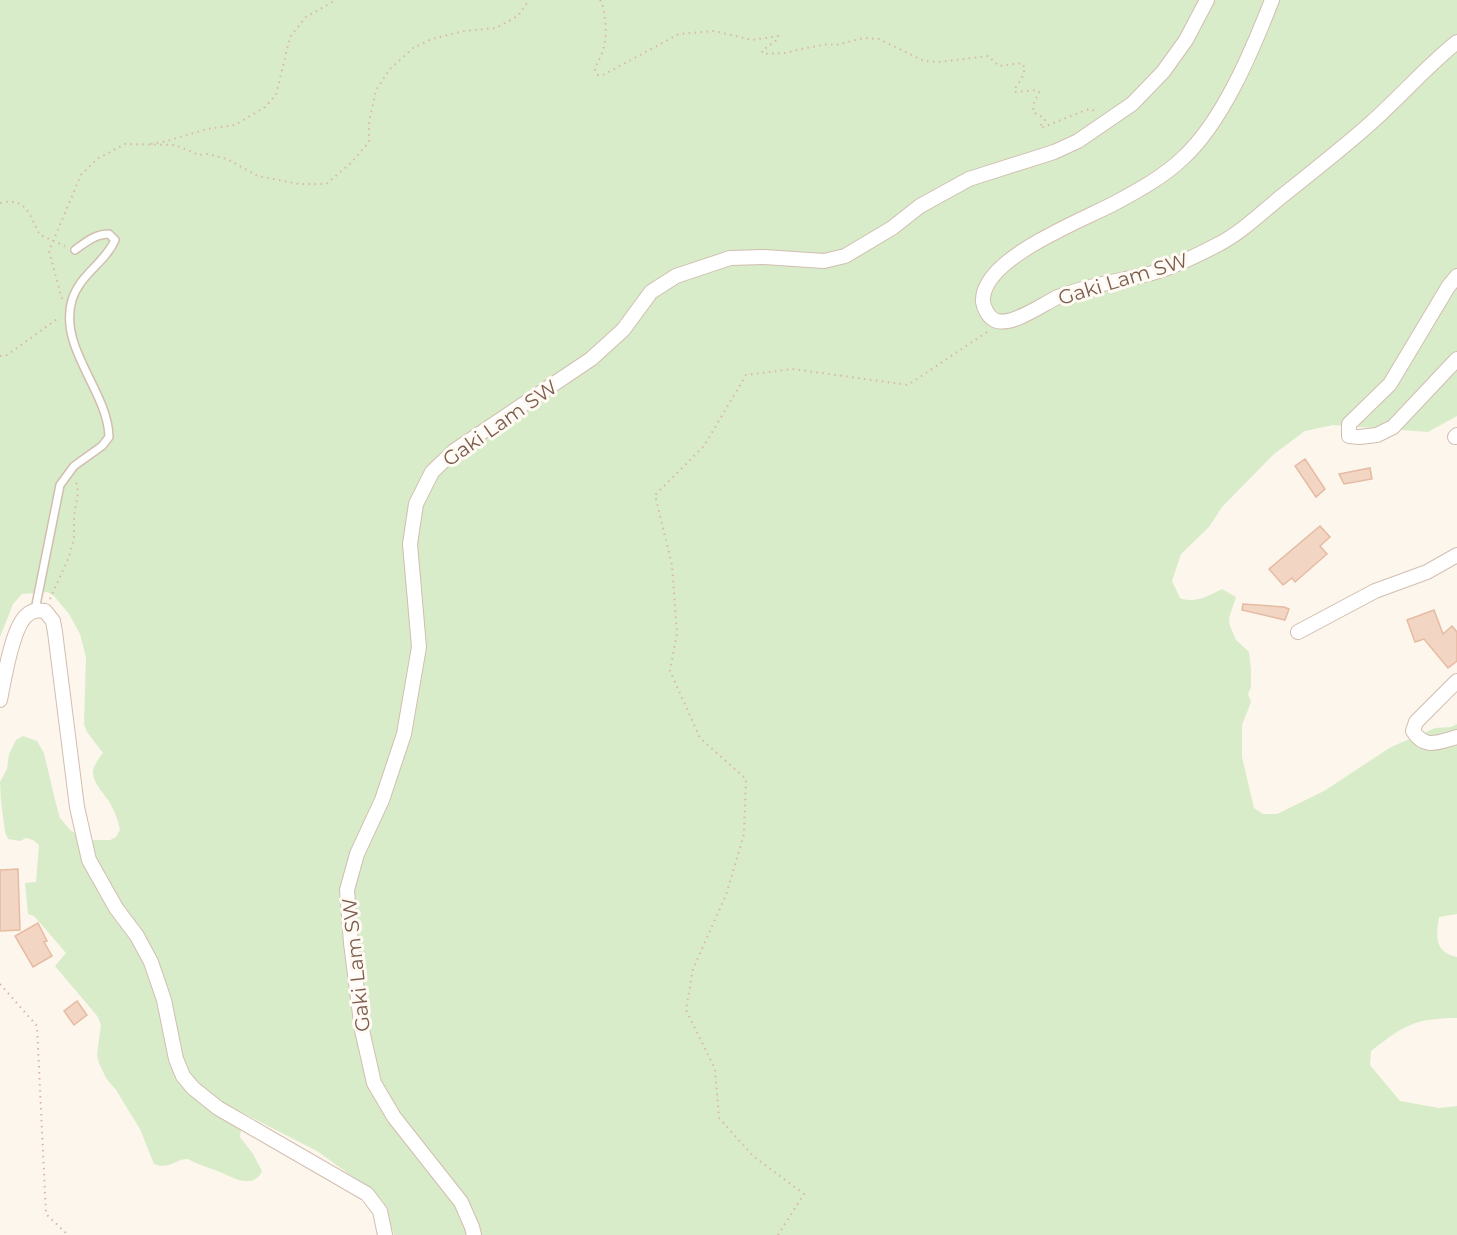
<svg xmlns="http://www.w3.org/2000/svg" width="1457" height="1235" viewBox="0 0 1457 1235" font-family="Montserrat,sans-serif">
<style>
.green{fill:#d8ecc9}
.building{fill:#f3d5c3;stroke:#e6bba3;stroke-width:1.5}
.lines{fill:none;stroke-linecap:round;stroke-linejoin:round}
.lane-casing{stroke:#d1beb0;stroke-width:10}
.street-casing{stroke:#d1beb0;stroke-width:16}
.path{stroke:#d9b8a5;stroke-width:2;stroke-dasharray:1.5 4.5;stroke-linecap:butt}
.lane{stroke:#fff;stroke-width:7}
.street{stroke:#fff;stroke-width:14}
.labels{text-anchor:middle;stroke-width:6;stroke-linejoin:round;paint-order:stroke}
.street-label{font-size:20px;fill:#7a5c4d;stroke:#fffaf3}
</style>
<rect width="100%" height="100%" fill="#fdf6ec"/>
<path class="green" d="M 0,0 L 1457,0 L 1457,416 L 1428,432 L 1333,425 L 1305,431 L 1274,454 L 1222,507 L 1209,527 L 1181,554 L 1172,581 L 1180,598 C 1195,604 1208,596 1222,589 L 1236,597 L 1229,618 L 1230,626 L 1236,640 L 1249,652 L 1251,669 L 1251,687 L 1248,694 L 1251,702 L 1242,725 L 1242,757 L 1254,808 L 1263,814 L 1277,814 L 1324,791 L 1391,747 L 1435,728 L 1451,727 L 1457,724 L 1457,914 L 1439,917 C 1436,936 1434,952 1457,957 L 1457,1018 C 1415,1018 1403,1026 1371,1051 L 1370,1065 L 1400,1101 L 1439,1108 L 1457,1106 L 1457,1235 L 394,1235 L 383,1201 L 367,1187 L 317,1151 L 243,1113 L 240,1137 L 253,1154 L 262,1171 C 253,1192 229,1175 215,1170 C 206,1167 197,1164 188,1159 C 174,1159 170,1170 154,1164 L 140,1129 L 116,1090 L 106,1078 L 99,1063 L 97,1055 L 101,1025 L 98,1017 L 55,966 L 66,953 L 34,916 L 28,914 L 25,883 L 36,882 L 39,845 L 33,840 L 26,838 L 20,841 L 8,839 L 5,832 L 1,801 L 0,782 L 7,769 L 9,754 L 16,740 L 23,736 L 37,741 L 44,753 L 56,804 L 60,818 L 70,830 L 88,840 L 110,840 L 116,837 L 120,830 C 118,820 115,812 110,803 C 104,793 95,786 93,774 C 92,767 99,758 103,753 L 87,732 L 84,724 L 86,657 L 80,634 L 69,614 L 54,596 L 47,592 L 22,594 L 13,604 L 0,637 Z"/>
<path class="building" d="M 1305,459 L 1325,489 L 1316,497 L 1295,466 Z
M 1370,468 L 1372,479 L 1344,484 L 1339,474 Z
M 1320,526 L 1330,537 L 1320,546 L 1327,554 L 1295,582 L 1292,578 L 1283,585 L 1269,569 Z
M 1243,604 L 1284,607 L 1289,609 L 1285,620 L 1242,610 Z
M 1434,610 L 1443,634 L 1452,626 L 1457,632 L 1457,661 L 1448,668 L 1424,639 L 1415,642 L 1407,620 Z
M 18,869 L 20,930 L 0,931 L 0,870 Z
M 38,923 L 47,941 L 44,942 L 52,956 L 33,967 L 15,936 Z
M 77,1001 L 87,1015 L 74,1025 L 64,1011 Z"/>
<g class="lines">
<g class="lane-casing">
<path id="lane" d="M 35,610 L 60,485 L 74,466 L 102,446 L 109,437 C 108,391 58,348 72,300 C 80,274 105,263 115,240 L 109,234 C 95,234 86,242 75,250"/>
</g>
<g class="street-casing">
<path id="street" d="M 1272,0 C 1252,51 1223,121 1183,158 C 1163,177 1139,190 1115,203 C 1081,221 980,259 983,302 C 984,308 988,316 993,319 C 1008,330 1044,303 1058,297 C 1088,285 1121,281 1152,273 C 1174,267 1196,256 1217,245 C 1241,233 1261,213 1282,196 C 1312,172 1343,148 1372,122 C 1401,96 1427,66 1457,42
M 1457,276 L 1448,287 L 1390,384 L 1349,424 L 1349,436 L 1359,437 L 1377,435 L 1393,427 L 1457,359
M 1455,437 L 1457,435
M 1298,632 L 1375,591 L 1427,572 L 1457,555
M 1457,681 L 1416,722 L 1413,731 C 1425,750 1439,742 1457,737
M 0,700 C 4,680 12,627 27,615 C 33,610 38,610 45,611 L 53,621 L 55,632 L 77,807 L 89,860 L 116,908 L 137,936 L 151,962 L 164,1000 L 176,1059 L 183,1076 L 193,1088 L 218,1108 L 367,1194 L 380,1211 L 385,1235
M 474,1235 L 472,1227 L 461,1202 L 394,1117 L 374,1083 L 362,1030 L 351,943 L 347,890 L 357,854 L 382,800 L 404,734 L 419,647 L 410,544 L 416,504 L 432,472 L 454,451 L 591,359 L 623,330 L 651,292 L 676,276 L 730,258 L 764,257 L 824,261 L 845,256 L 892,228 L 920,206 L 969,179 L 1054,152 L 1078,141 L 1132,104 L 1163,72 L 1186,40 L 1207,0"/>
</g>
<path class="path" d="M 600,0 L 602,3 C 606,19 608,37 602,53 C 600,60 595,64 595,72 L 598,75 L 603,75 L 679,34 L 714,31 L 752,40 L 778,36 L 778,39 L 762,51 L 763,54 L 786,53 L 801,49 L 828,44 L 836,45 L 864,38 L 879,39 L 924,61 L 939,62 L 988,56 L 999,66 L 1022,63 L 1025,68 L 1022,78 L 1014,90 L 1016,92 L 1036,90 L 1039,92 L 1034,103 L 1033,112 L 1044,118 L 1045,120 L 1040,126 L 1041,128 L 1086,110 L 1091,109 L 1096,112
M 151,144 L 167,141 L 207,129 L 235,125 L 265,107 L 276,95 L 290,37 L 306,17 L 336,0
M 0,203 C 28,196 30,218 40,235 L 65,246
M 62,299 L 49,251 L 81,175 L 97,159 L 125,144 L 175,145 L 199,155 L 208,154 L 227,159 L 258,176 L 299,184 L 326,184 L 351,163 L 369,142 L 369,122 L 376,90 L 390,69 L 413,48 L 432,39 L 464,31 L 496,28 L 518,16 L 529,0
M 0,356 L 7,355 L 60,317
M 50,599 L 69,557 L 74,538 L 74,516 L 78,493 L 76,481
M 0,984 L 37,1026 L 46,1214 L 68,1235
M 778,1235 L 804,1194 L 753,1156 L 719,1118 L 715,1069 L 686,1010 L 693,969 L 726,895 L 744,834 L 746,779 L 700,738 L 670,671 L 677,633 L 672,565 L 655,495 L 704,446 L 746,375 L 793,369 L 908,385 L 987,332"/>
<use href="#lane" class="lane"/>
<use href="#street" class="street"/>
</g>
<g class="labels">
<g class="street-label">
<text transform="translate(1123 279) rotate(-17)" y="7">Gaki Lam SW</text>
<text transform="translate(500 423) rotate(-35)" y="7">Gaki Lam SW</text>
<text transform="translate(356 965) rotate(-96)" y="7">Gaki Lam SW</text>
</g>
</g>
</svg>
